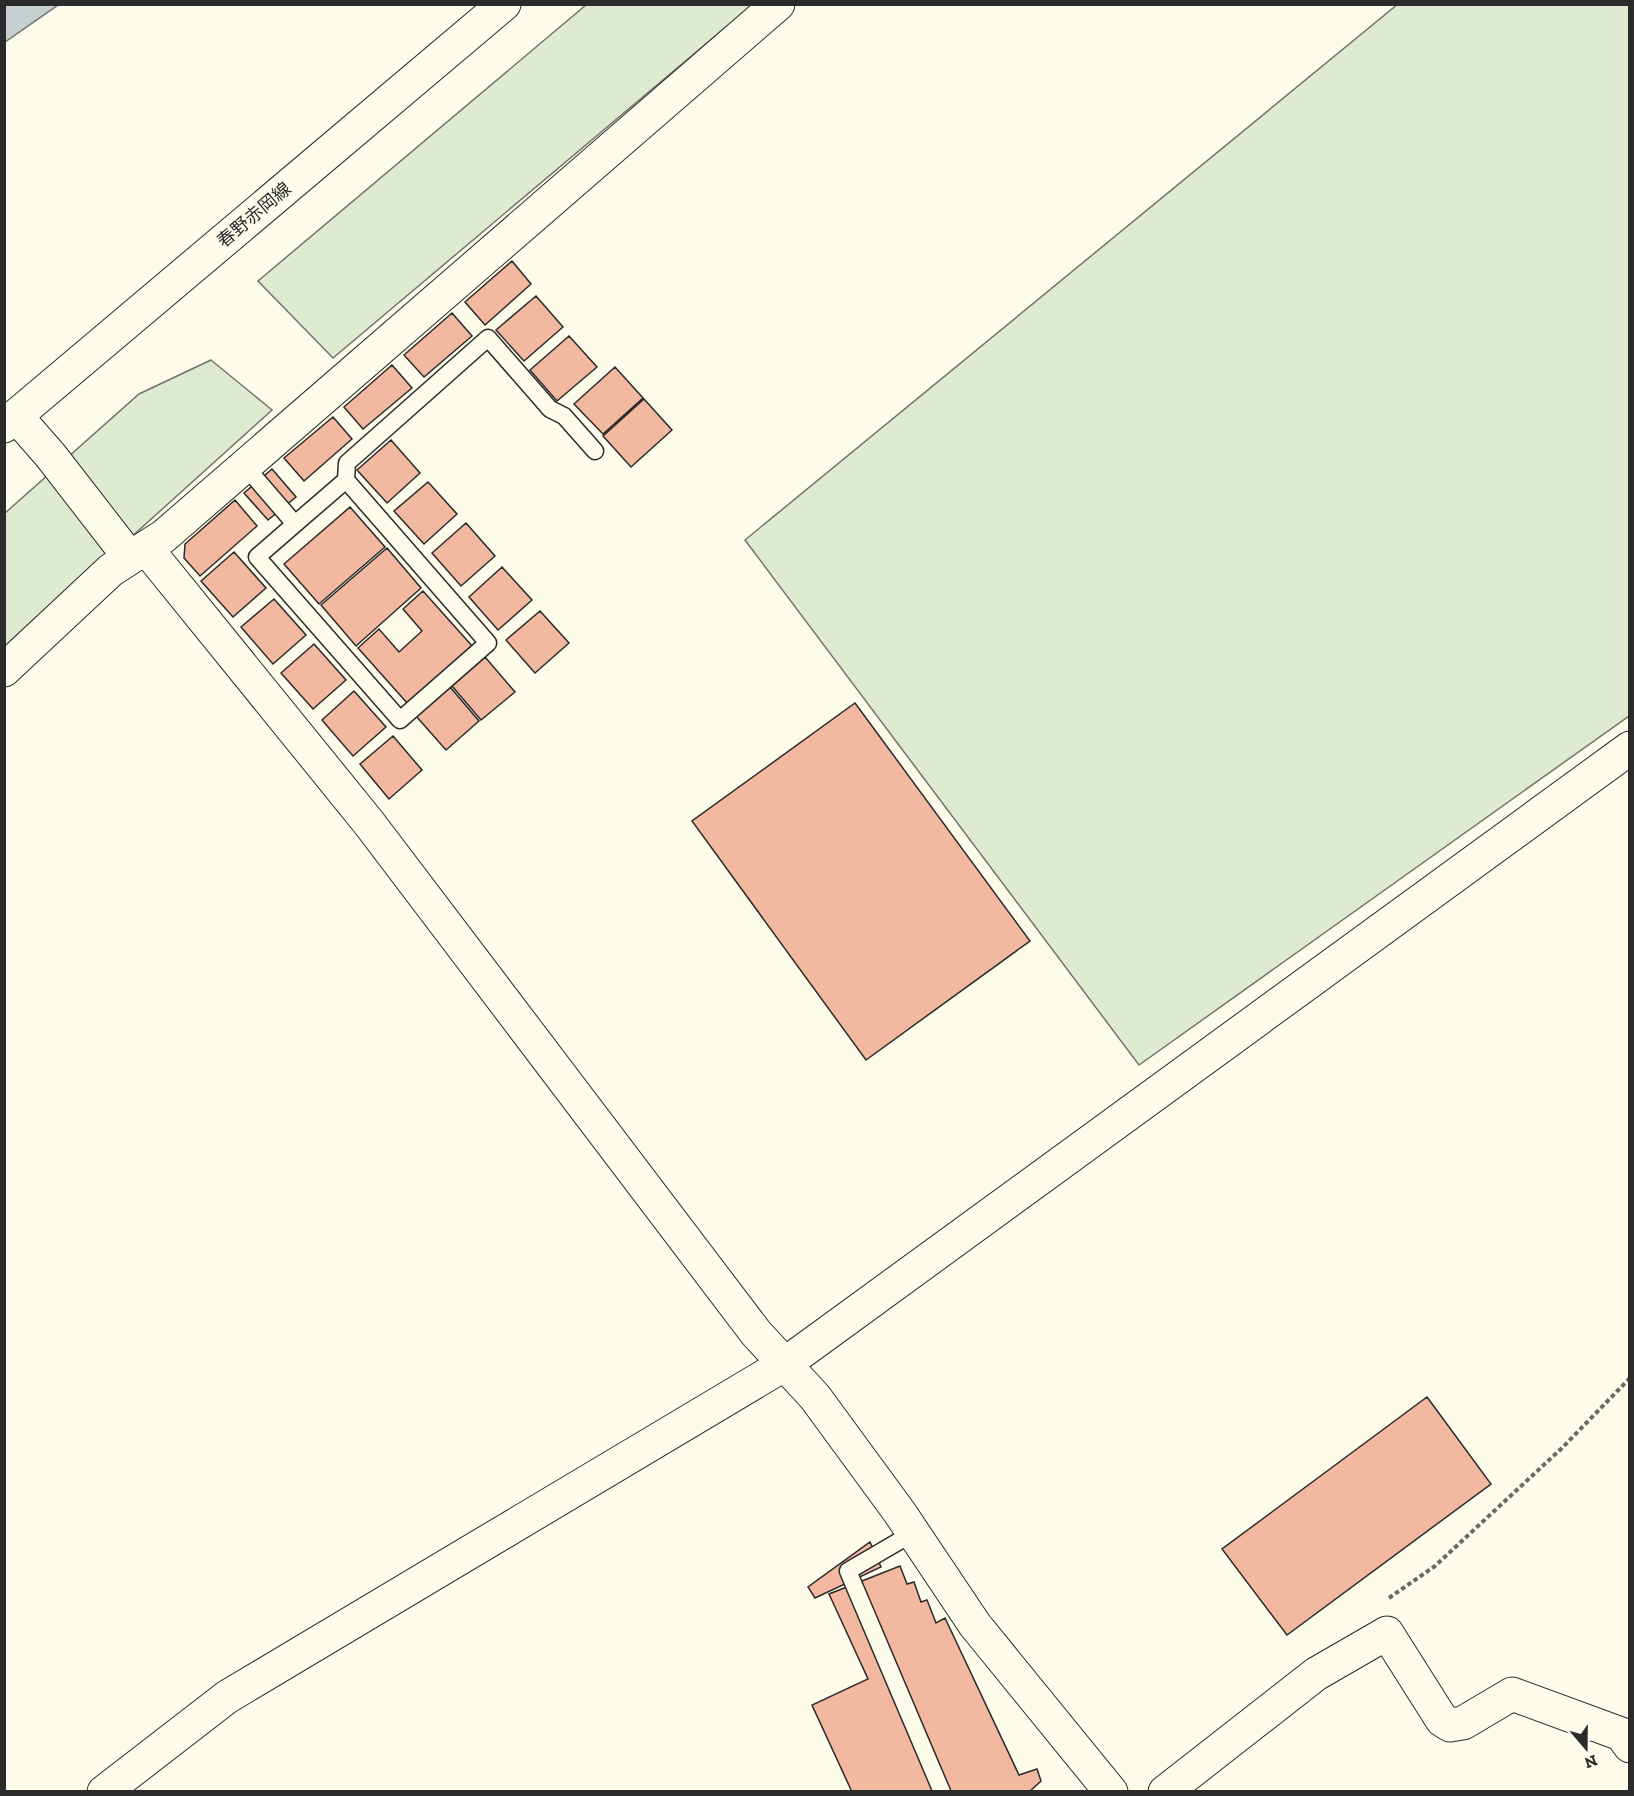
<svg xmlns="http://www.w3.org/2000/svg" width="1634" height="1796" viewBox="0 0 1634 1796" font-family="'Zilla Slab','Noto Sans JP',serif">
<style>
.green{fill:#deebd1;stroke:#74746e;stroke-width:1.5}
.water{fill:#c7d0d0;stroke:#74746e;stroke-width:1.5}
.building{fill:#f2b8a0;stroke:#2b2b2b;stroke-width:1.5}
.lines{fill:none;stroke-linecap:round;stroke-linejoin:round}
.service-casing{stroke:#2b2b2b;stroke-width:19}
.minor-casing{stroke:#2b2b2b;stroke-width:35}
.primary-casing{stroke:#2b2b2b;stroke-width:35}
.path{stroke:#6a6964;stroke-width:4;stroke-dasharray:4.5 3;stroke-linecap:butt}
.service{stroke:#fdfbea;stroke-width:16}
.minor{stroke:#fdfbea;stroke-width:33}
.primary{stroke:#fdfbea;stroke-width:33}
.labels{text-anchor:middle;stroke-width:4.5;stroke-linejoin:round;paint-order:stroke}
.street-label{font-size:18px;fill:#2b2b2b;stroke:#fdfbea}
</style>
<rect width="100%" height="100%" fill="#fdfbea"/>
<path class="green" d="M 1398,4 L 1629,5 L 1629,716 L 1139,1065 L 745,540 Z
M 586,5 L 752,5 L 333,358 L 258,281 Z
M 211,360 L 272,410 L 5,651 L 4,514 L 139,394 Z"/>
<path class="water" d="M 5,4 L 58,4 L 58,5 L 5,42 Z"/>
<path class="building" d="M 512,261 L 531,284 L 485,325 L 465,302 Z
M 536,296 L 563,327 L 524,361 L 496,330 Z
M 452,313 L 472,336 L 424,377 L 404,355 Z
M 569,336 L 597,367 L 557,401 L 530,370 Z
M 392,365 L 412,388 L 363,429 L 344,407 Z
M 615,367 L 643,398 L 603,434 L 574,404 Z
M 644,399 L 672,430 L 631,467 L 603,436 Z
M 333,417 L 352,439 L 304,481 L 284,458 Z
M 391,440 L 420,473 L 387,503 L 357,470 Z
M 272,469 L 296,497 L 268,520 L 244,493 Z
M 428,482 L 457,514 L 424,544 L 394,511 Z
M 235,500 L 257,526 L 200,576 L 184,558 L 185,544 Z
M 350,507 L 385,547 L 319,604 L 284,564 Z
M 466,523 L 495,556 L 461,586 L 432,553 Z
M 387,548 L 421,588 L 356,646 L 321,605 Z
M 234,552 L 266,588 L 233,617 L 201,581 Z
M 502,567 L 532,600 L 498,630 L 469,597 Z
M 423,591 L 473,647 L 408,704 L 358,648 L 379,629 L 399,652 L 422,631 L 403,609 Z
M 274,599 L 306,635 L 273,664 L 241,627 Z
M 540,611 L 569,643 L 535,673 L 506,640 Z
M 314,644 L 346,680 L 313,709 L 281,673 Z
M 485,657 L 515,692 L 481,720 L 452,686 Z
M 450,687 L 479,721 L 446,750 L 416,716 Z
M 354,691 L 386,727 L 353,756 L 322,720 Z
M 855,703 L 1030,941 L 866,1060 L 692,821 Z
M 393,736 L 422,770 L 389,799 L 360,764 Z
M 1427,1397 L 1491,1484 L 1287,1635 L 1222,1549 Z
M 870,1542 L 881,1567 L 815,1598 L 808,1587 Z
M 900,1566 L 907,1584 L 914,1582 L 921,1602 L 927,1600 L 936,1623 L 945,1618 L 1019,1775 L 1037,1769 L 1041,1781 L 1029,1792 L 852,1792 L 812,1705 L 868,1679 L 829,1594 Z"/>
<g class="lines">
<g class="service-casing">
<path id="service" d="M 245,466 L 295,524 L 346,480 L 347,463 L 488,338 L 550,409 L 564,416 L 595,451
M 295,524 L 257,557 L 400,720 L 488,643 L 346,480
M 913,1533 L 848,1571 L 942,1792"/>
</g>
<g class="minor-casing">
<path id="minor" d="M 16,416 L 51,456 L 130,558
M 146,548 L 369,823 L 756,1333 L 815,1397 L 900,1513 L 975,1625 L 1111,1792
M 4,670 L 111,570 L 164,536 L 778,4
M 104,1792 L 227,1697 L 785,1364 L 1630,748
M 1165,1792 L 1316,1674 L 1387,1633 L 1442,1720 L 1450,1725 L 1463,1723 L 1512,1694 L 1621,1734 L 1630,1746"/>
</g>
<g class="primary-casing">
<path id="primary" d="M 4,426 L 504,4"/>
</g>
<path class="path" d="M 1389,1598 L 1435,1566 L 1562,1448 L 1630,1378"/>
<use href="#service" class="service"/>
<use href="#minor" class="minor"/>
<use href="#primary" class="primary"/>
</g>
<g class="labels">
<g class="street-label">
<text transform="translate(254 215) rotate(-40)" y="6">春野赤岡線</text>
</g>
</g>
<rect width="1634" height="1796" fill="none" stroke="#2b2b2b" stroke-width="12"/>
<g transform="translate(1586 1748) rotate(160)" stroke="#fdfbea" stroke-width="4.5" paint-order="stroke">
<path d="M0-4.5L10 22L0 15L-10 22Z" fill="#2b2b2b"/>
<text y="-9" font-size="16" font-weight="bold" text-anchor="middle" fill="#2b2b2b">N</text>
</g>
</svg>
